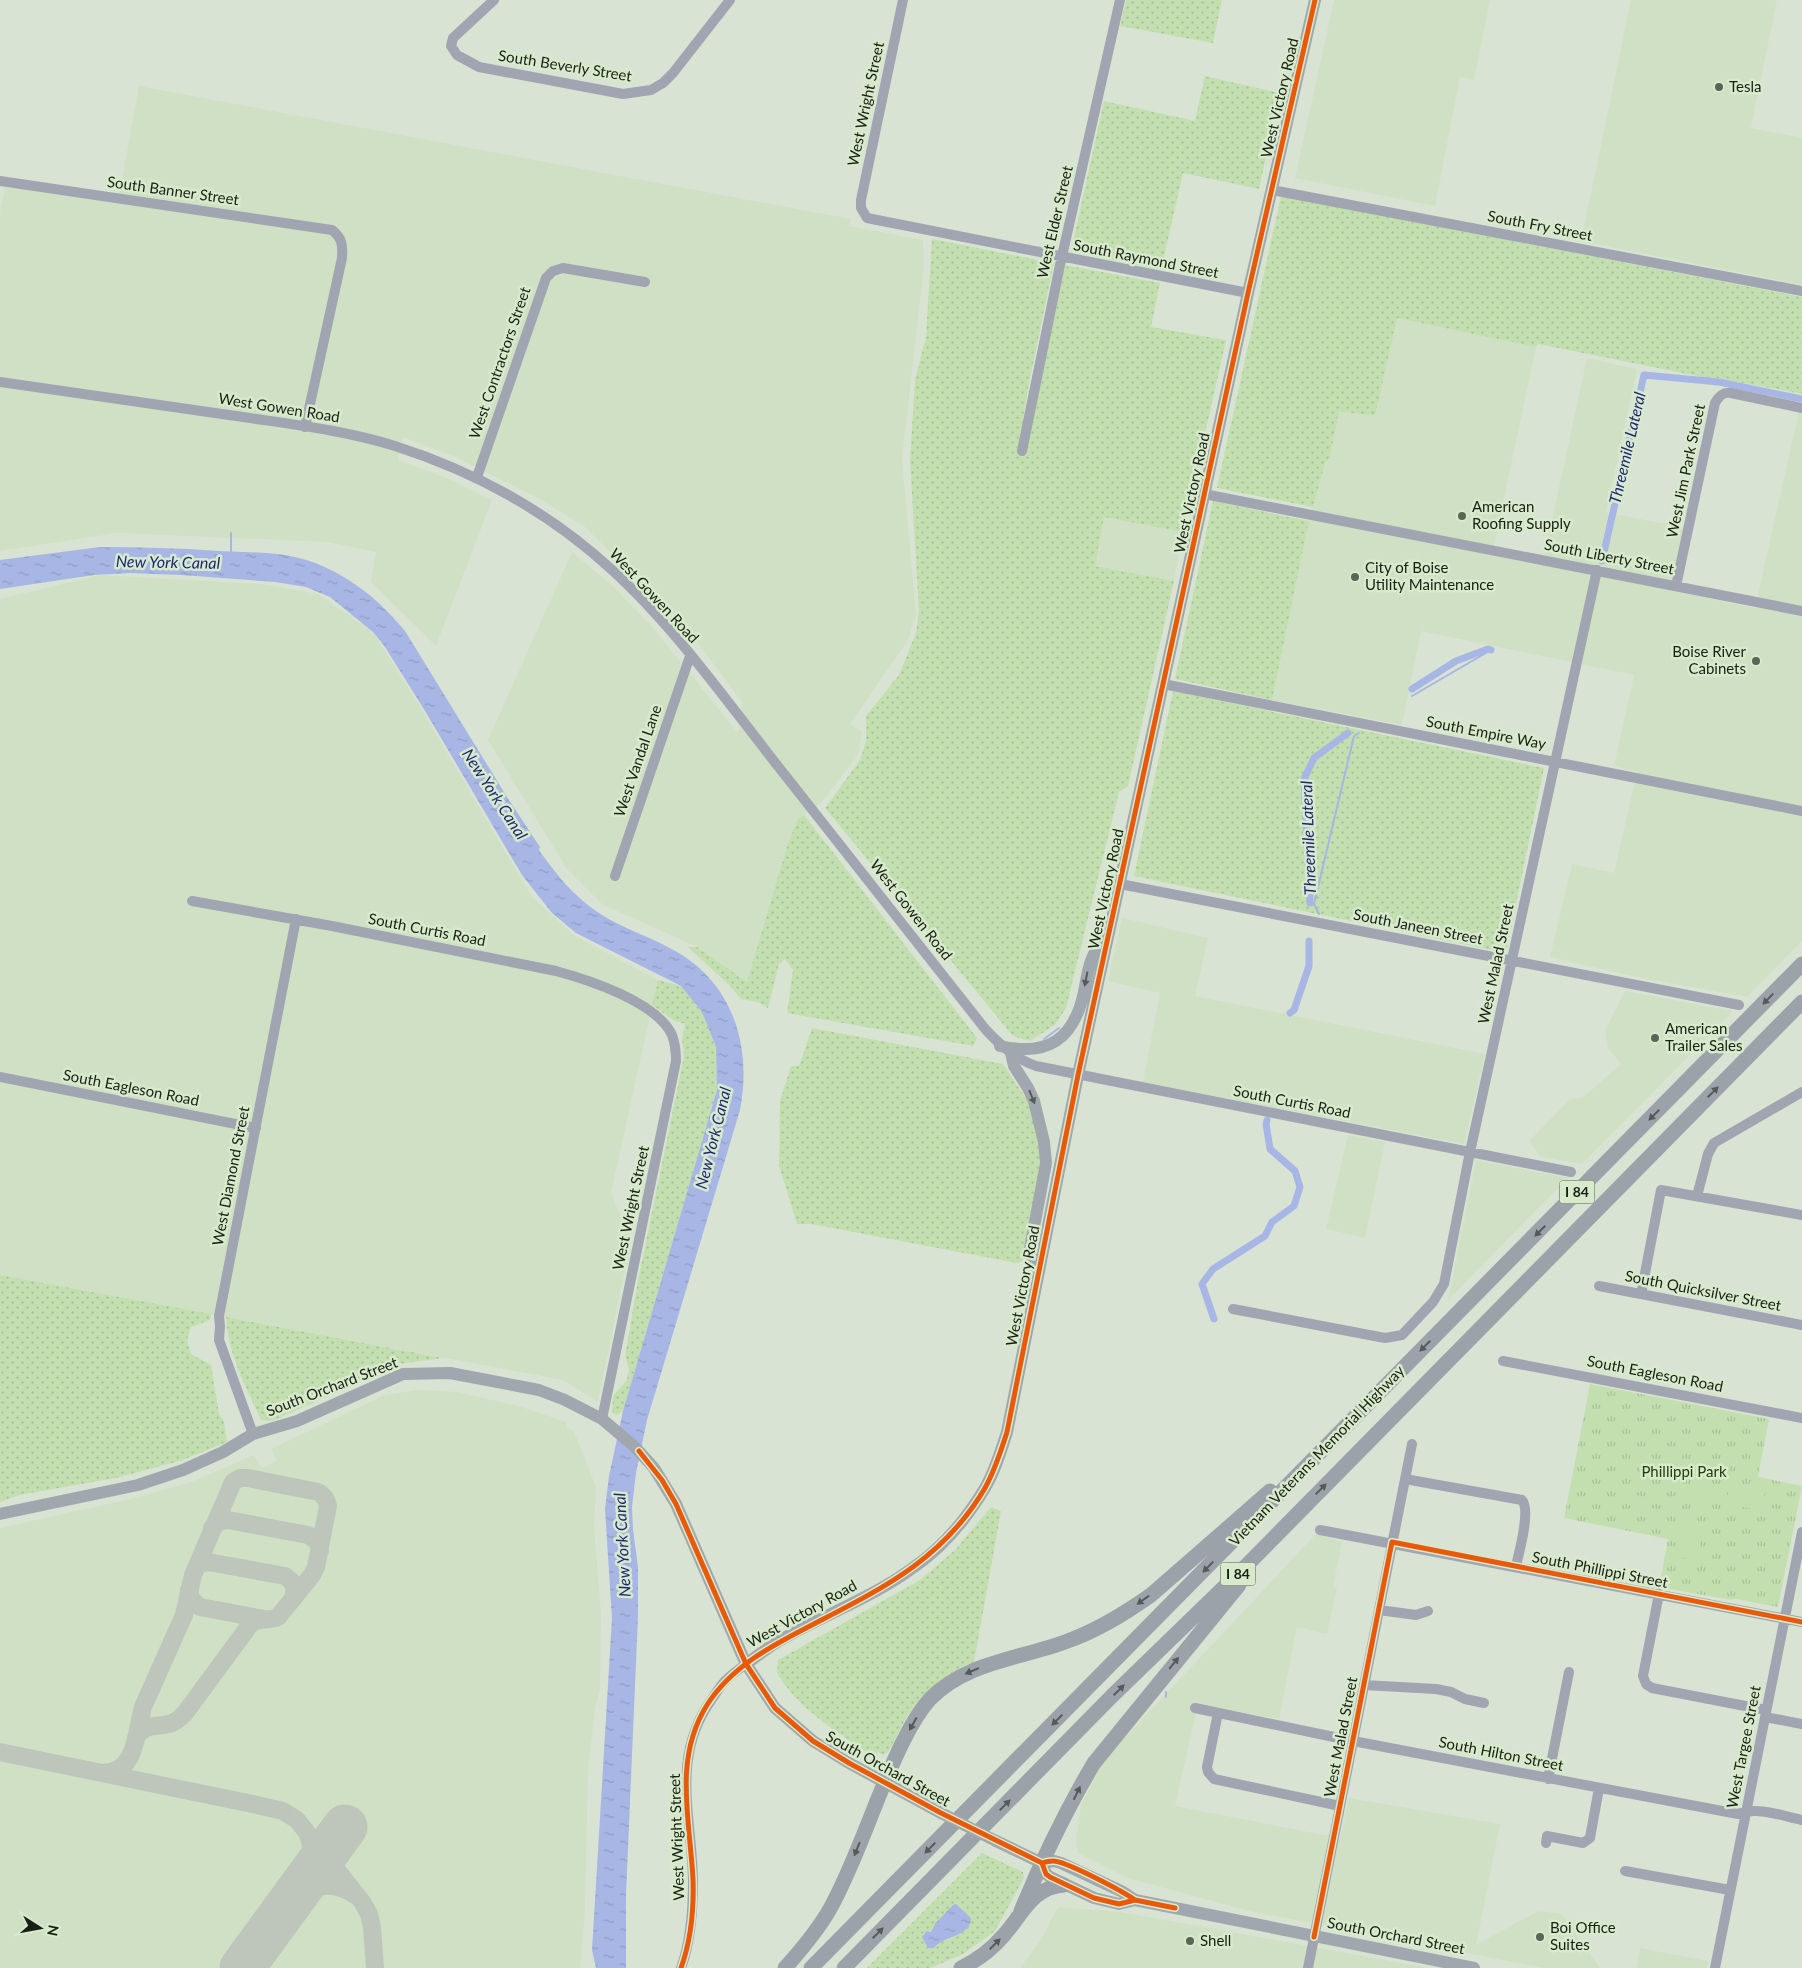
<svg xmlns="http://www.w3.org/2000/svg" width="1802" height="1968" viewBox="0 0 1802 1968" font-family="Lato,sans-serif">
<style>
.built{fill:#d0e0c5}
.grass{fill:url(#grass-dots);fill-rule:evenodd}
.park{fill:url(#park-tufts)}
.pitch{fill:#c3dfb0}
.water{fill:url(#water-ripples)}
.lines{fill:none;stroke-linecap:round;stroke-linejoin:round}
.stream{stroke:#a7b6e4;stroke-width:2}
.canal{stroke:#a7b6e4;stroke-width:7}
.taxiway{stroke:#bec6bc;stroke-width:18}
.runway{stroke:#bec6bc;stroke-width:45}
.minor{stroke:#a0a5b1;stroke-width:10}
.major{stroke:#a1a7ae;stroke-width:12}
.highway{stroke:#9ca2aa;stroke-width:15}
.major-bridge{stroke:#a1a7ae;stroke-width:12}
.cycleway-casing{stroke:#d7eacc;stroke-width:8}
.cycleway{stroke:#e8590c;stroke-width:5}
.oneway{fill:#565c59}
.oneway2{fill:#535a58}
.poi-dot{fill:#5c6457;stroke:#d7eacc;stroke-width:2}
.labels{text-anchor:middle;stroke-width:5;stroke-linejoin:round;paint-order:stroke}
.shield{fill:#d7eacc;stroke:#515c4b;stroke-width:1}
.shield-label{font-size:14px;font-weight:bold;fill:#181f14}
.street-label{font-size:15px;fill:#181f14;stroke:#d7eacc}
.poi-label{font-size:15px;fill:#181f14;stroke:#d7eacc;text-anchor:start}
.park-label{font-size:15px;fill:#213c08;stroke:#d7eacc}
.water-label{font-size:16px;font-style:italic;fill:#212577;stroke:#d7eacc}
</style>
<defs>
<pattern id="grass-dots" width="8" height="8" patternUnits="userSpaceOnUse" patternTransform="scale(1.25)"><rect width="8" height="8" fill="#c3dfb0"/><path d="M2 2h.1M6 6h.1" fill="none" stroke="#a7bf96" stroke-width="1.8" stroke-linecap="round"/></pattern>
<pattern id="park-tufts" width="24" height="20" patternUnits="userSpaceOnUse" patternTransform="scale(1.25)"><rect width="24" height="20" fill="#c3dfb0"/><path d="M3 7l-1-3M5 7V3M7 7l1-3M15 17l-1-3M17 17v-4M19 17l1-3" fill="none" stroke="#a7bf96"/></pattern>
<pattern id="water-ripples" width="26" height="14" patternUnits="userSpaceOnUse" patternTransform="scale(1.25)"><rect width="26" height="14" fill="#a7b6e4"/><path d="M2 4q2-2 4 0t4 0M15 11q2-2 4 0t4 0" fill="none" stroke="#8f9cc3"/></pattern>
</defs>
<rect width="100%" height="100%" fill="#d9e3d3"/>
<path class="built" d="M 1334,0 L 1490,0 L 1474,80 L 1460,77 L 1435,206 L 1295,178 Z
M 1631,0 L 1777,0 L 1751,128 L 1802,138 L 1802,285 L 1581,241 Z
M 139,86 L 851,219 L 849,226 L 923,240 L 924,266 L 902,459 L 916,614 L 908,640 L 850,724 L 862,732 L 858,755 L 821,803 L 798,819 L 787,846 L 747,982 L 697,947 L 602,904 L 567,869 L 488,740 L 572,552 L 615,588 L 654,629 L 738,733 L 742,702 L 687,628 L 584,526 L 540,499 L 453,456 L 403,437 L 398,460 L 447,478 L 492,500 L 436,646 L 371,582 L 376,552 L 327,542 L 117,533 L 0,551 L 0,212 L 5,187 L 118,201 Z
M 1396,318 L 1536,347 L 1492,555 L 1542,566 L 1587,358 L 1637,369 L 1606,512 L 1685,528 L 1673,591 L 1755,608 L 1799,411 L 1802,412 L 1802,941 L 1747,997 L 1632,976 L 1550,957 L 1572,864 L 1614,873 L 1637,772 L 1614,766 L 1634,675 L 1421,631 L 1402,725 L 1272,700 L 1309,521 L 1325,463 L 1330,458 L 1339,410 L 1375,416 Z
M 1104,516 L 1183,532 L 1174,581 L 1094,566 Z
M 100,575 L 262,584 L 318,594 L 373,632 L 419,705 L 532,897 L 575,936 L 658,980 L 611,1193 L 631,1240 L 598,1402 L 563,1380 L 0,1275 L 0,599 Z
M 1122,918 L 1208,938 L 1195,996 L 1485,1054 L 1464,1144 L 1143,1082 L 1160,993 L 1108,981 Z
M 1625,991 L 1733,1011 L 1582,1164 L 1541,1157 L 1529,1141 L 1570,1099 L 1582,1098 L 1621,1064 L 1608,1048 L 1605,1030 Z
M 1348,1135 L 1385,1142 L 1365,1238 L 1326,1229 Z
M 1476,1160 L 1568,1178 L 1448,1300 Z
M 418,1390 L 458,1392 L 522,1407 L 566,1422 L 567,1428 L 574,1431 L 596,1487 L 594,1526 L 601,1613 L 600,1689 L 595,1708 L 588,1770 L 585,1910 L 580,1968 L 0,1968 L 0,1528 L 126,1500 L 191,1482 L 254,1455 L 262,1468 L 277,1461 L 271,1449 L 385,1395 Z
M 1316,1534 L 1342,1542 L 1333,1587 L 1337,1588 L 1327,1634 L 1297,1627 L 1279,1719 L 1198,1704 L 1175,1806 L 1340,1838 L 1349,1798 L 1500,1824 L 1476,1945 L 1538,1911 L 1562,1914 L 1600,1968 L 1544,1968 L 1249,1911 L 1128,1878 L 1078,1853 L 1076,1840 L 1081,1805 L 1104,1760 Z
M 1058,1907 L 1121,1912 L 1424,1967 L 1424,1968 L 1020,1968 L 1040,1941 Z
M 1640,1948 L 1708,1961 L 1707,1968 L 1636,1968 Z"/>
<path class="grass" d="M 1126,0 L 1222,0 L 1213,43 L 1120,26 Z
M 1205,76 L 1280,93 L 1259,189 L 1183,173 L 1161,270 L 1071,251 L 1104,101 L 1195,121 Z
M 1281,196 L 1802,297 L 1802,394 L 1717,378 L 1708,378 L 1538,344 L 1536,347 L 1397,318 L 1375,416 L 1339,411 L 1330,458 L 1325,463 L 1313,507 L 1217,488 Z
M 932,239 L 1054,263 L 1029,383 L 1018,453 L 1025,454 L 1065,265 L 1160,283 L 1151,327 L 1226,340 L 1183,532 L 1104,517 L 1095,566 L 1174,581 L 1128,786 L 1119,792 L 1066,1008 L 1055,1025 L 1030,1041 L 1013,1036 L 825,808 L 860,760 L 866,741 L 866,716 L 899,675 L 916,633 L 919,611 L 910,460 L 915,380 L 926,337 Z
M 1213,501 L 1309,521 L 1272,700 L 1175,679 Z
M 1173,691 L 1544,768 L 1506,953 L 1134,876 Z
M 804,815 L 977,1038 L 973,1046 L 787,1013 L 793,970 L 785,959 L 779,964 L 768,1008 L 758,1002 L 741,999 L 728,984 L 688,947 L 697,947 L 747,982 L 787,846 L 798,819 Z
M 658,980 L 681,986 L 702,1012 L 716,1047 L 717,1090 L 623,1411 L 617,1415 L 612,1412 L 613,1396 L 627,1380 L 629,1368 L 625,1356 L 638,1281 L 684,1056 L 682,1038 L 685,1024 L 673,1020 L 652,1005 Z
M 812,1028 L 1003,1064 L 1032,1107 L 1041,1146 L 1038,1183 L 1023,1261 L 1017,1263 L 811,1224 L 797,1224 L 779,1166 L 780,1101 L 791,1066 L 799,1066 Z
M 0,1275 L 211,1314 L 210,1320 L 191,1327 L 187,1340 L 191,1354 L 211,1365 L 219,1414 L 224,1422 L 227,1442 L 183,1460 L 116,1478 L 19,1495 L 0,1502 Z
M 226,1317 L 443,1358 L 391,1365 L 344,1389 L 272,1421 L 261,1420 C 245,1384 229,1358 226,1317 Z
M 991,1507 L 1001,1511 L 974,1662 C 950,1670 926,1690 911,1711 C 902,1723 896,1739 888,1752 L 883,1755 L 878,1752 L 876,1755 L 868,1753 C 834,1730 798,1708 777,1673 L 778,1660 L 920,1580 L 955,1550 Z
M 982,1853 L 1023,1872 L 1024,1878 L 995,1931 L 963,1954 L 930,1968 L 867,1968 ZM 968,1927 L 954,1937 L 937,1943 L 927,1931 Z"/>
<path class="park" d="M 1590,1384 L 1769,1419 L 1758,1477 L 1802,1486 L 1778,1607 L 1736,1599 L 1731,1600 L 1659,1587 L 1668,1539 L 1564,1518 Z"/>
<path class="pitch" d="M 1730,1485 L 1765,1492 L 1761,1510 L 1726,1504 Z
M 1697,1486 L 1711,1489 L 1707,1513 L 1692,1510 Z
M 1626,1493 L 1641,1496 L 1639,1502 L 1625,1499 Z
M 1680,1526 L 1703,1531 L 1700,1546 L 1703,1547 L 1700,1562 L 1676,1556 L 1680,1542 L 1677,1541 Z"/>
<path class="water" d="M 100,547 C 139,547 178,548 218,551 C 238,552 258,552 278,554 C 330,560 373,592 405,631 L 507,797 L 540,847 L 539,850 C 556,874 573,896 599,913 C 623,929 652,937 677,952 C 734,985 752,1048 740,1110 L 647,1420 L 636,1473 L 632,1507 L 633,1529 L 638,1567 L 638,1616 L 626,1895 L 626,1968 L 596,1968 L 592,1950 L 612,1618 L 605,1509 L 609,1476 L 623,1411 L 717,1090 L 716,1047 L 702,1012 L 681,986 L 576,933 L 552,913 L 522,875 L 425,711 L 385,647 L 373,632 L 330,597 L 306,587 L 275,582 L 181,575 L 130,573 L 94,575 L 0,589 L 0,560 Z
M 956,1904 L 971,1918 C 971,1937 942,1936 934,1948 L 928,1948 L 922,1937 L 927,1931 L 931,1932 L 935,1924 L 953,1905 Z"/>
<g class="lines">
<path class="stream" d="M 231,551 L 231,533
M 1412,696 L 1491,650
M 1319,914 L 1314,904 L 1354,736 L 1359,733
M 1044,1039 L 1059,1028
M 1166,1692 L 1166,1697"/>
<path class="canal" d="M 1602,561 L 1644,375 L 1719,382 L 1802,399
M 1412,689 L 1456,661 L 1488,649 L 1491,650
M 1310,903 L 1304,779 L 1314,758 L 1348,733
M 1290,1013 L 1294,1010 L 1309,966 L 1309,941
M 1214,1319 L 1202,1284 L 1213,1269 L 1265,1236 L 1272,1222 L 1294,1206 L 1300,1187 L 1295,1171 L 1270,1149 L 1266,1124 L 1267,1120"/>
<path class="taxiway" d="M 212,1528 L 220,1521 L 228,1520 L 308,1535 L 318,1542 L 320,1551
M 196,1568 L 200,1564 L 208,1562 L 285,1576 L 290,1580 L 295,1587 L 293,1599
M 189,1590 L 191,1599 L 200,1607 L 264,1619
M 0,1752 L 257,1805 L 283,1811 L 297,1820 L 363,1903 L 369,1914 L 372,1927 L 375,1968
M 102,1773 C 137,1774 136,1732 143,1707 L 184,1615 L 193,1575 L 233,1482 L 240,1478 L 248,1478 L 318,1492 C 325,1496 326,1499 328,1506 L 316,1567 L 312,1575 L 278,1617 C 268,1622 258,1616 249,1626 L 188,1709 C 184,1715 179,1720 172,1723 C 158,1728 145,1722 136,1738
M 304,1883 C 311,1866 315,1853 308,1835
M 293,1898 C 314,1885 333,1880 355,1895"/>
<path class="runway" d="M 242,1968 L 345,1827"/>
<path class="minor" d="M 494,0 L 453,38 L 451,46 L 457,55 L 479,67 L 623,94 L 651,90 L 663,83 L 673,73 L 730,0
M 903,0 L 861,200 L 861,208 L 867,218 L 1248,293
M 0,181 L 332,230 C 342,238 343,245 342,258 L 305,427
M 1272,190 L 1802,291
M 0,382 C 78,393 157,405 236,416 C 289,424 344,430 395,446 C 476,472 549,512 611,569 C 672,624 726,700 777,765 C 847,853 916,942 986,1030 C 1001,1046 1016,1059 1036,1066 L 1571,1172
M 1022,451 L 1060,265 L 1120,0
M 477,477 L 546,278 L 553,271 L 563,268 L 645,282
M 1204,494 L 1802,611
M 1676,586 L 1715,403 C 1719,396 1723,392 1731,393 L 1802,408
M 1163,684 L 1802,811
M 615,876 L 690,656
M 1120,884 L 1739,1005
M 192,901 L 332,926 L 556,971 C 589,980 657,1002 672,1035 C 675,1043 676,1052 676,1061 L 602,1419
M 0,1077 L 256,1128
M 1697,1196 L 1708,1154 L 1714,1143 L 1802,1092
M 1599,1286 L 1802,1325
M 1641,1294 L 1661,1190 L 1802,1215
M 1233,1309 L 1385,1338 L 1402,1335 L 1433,1302 L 1444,1284 L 1470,1152 L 1597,570
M 1503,1361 L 1802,1418
M 253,1434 L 219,1340 L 220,1326 L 219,1316 L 296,919
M 1405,1479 L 1522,1500 C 1531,1511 1519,1552 1516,1566
M 1320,1530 L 1802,1622
M 1659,1594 L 1643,1676 L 1646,1684 L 1652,1688 L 1766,1710
M 1379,1610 L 1416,1615 L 1428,1611
M 1364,1685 L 1436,1689 L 1451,1692 L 1465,1699 L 1484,1703
M 1195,1708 L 1353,1741 L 1738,1814 C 1758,1806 1782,1816 1802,1820
M 1218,1713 L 1207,1767 L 1208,1772 L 1214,1779 L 1340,1806
M 1765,1717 L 1802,1724
M 1548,1779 L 1569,1672
M 1546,1843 L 1547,1836 L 1583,1843 L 1590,1838 L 1599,1788
M 1625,1871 L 1730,1890
M 681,1968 C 691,1941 693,1910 693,1881 C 692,1816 670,1757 712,1699 C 716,1693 720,1686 725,1681 C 732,1674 739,1669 746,1664
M 1308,1968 L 1412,1444
M 1715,1968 L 1802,1532"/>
<path class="major" d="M 1000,1046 C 1048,1057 1074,1039 1084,992 C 1088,970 1090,951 1108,937
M 1011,1053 L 1014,1066 L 1028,1088 L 1034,1101 L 1044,1142 L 1046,1163 L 1029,1254 L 1039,1272
M 0,1514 L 138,1485 L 183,1470 L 223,1452 L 253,1434 L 297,1421 L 403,1374 L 450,1373 L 539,1390 L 565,1400 L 602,1419 L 635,1447 L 654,1468 L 676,1504 L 746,1664 L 775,1708 L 813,1741 L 849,1763 L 941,1813
M 746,1664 C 756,1657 765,1650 774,1644 C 820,1616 871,1599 914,1567 C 943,1547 967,1518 985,1488 C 995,1471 1001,1451 1007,1432 L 1078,1075 L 1248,293 L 1315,0
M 996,1841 L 1042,1863 L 1054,1861 L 1061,1863 L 1123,1892 L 1135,1900
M 1042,1863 L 1046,1874 L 1050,1877 L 1094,1898 L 1119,1904 L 1135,1900 L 1474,1968"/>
<path class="highway" d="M 1021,1911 C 1042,1860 1066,1810 1094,1763 L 1239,1585
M 785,1968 C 802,1949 819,1929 831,1907 C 850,1872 864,1833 879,1796 C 891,1767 909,1722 930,1699 C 966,1662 1019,1659 1065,1642 C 1097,1631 1124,1614 1151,1595 L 1270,1491
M 811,1968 L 1802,964
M 844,1968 L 1113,1695 L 1245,1567 L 1802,1002
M 961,1968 C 978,1960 992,1949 1004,1935 C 1022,1915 1032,1887 1064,1885"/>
<path class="major-bridge" d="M 941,1813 L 996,1841"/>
<g class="cycleway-casing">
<path id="cycleway" d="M 639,1451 L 662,1480 L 676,1504 L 746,1664 L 775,1708 L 813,1741 L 849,1763 L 941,1813 L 1042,1863 C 1045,1862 1050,1861 1053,1861 C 1066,1861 1124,1892 1135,1900
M 1042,1863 L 1046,1874 L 1050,1877 L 1094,1898 L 1119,1904 L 1135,1900 L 1175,1908
M 1314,1937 L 1392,1542 L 1802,1622
M 681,1968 C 691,1940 694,1908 693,1879 C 690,1820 673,1759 707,1705 C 731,1667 771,1646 810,1626 C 881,1589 943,1560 985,1488 C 995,1470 1001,1451 1007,1432 L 1078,1075 L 1248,293 L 1315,0"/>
</g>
<use href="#cycleway" class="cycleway"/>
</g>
<defs><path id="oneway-solid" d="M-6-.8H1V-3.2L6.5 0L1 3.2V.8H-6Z" transform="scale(1.25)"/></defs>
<g class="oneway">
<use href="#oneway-solid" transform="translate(1086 979) rotate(101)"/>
<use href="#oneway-solid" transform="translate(1032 1097) rotate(68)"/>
</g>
<g class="oneway2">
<use href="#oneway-solid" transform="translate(1768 999) rotate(134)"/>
<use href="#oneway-solid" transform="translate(1713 1092) rotate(-45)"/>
<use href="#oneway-solid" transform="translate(1654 1115) rotate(135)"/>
<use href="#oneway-solid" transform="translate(1540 1231) rotate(135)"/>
<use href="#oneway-solid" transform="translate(1425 1346) rotate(135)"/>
<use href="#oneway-solid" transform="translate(1321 1489) rotate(-45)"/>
<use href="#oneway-solid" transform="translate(1208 1567) rotate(134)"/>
<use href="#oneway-solid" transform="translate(1143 1600) rotate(144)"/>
<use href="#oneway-solid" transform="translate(1174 1663) rotate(-51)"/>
<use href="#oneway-solid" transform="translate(972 1671) rotate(157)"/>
<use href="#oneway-solid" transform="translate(1119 1690) rotate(-44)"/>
<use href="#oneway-solid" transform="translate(1057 1720) rotate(135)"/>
<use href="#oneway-solid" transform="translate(913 1724) rotate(119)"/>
<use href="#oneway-solid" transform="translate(1077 1793) rotate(-64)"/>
<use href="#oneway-solid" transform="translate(1005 1805) rotate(-45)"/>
<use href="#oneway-solid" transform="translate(930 1848) rotate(135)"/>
<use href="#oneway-solid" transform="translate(857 1849) rotate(112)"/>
<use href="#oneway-solid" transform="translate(878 1933) rotate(-45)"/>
<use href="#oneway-solid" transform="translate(995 1944) rotate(-45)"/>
</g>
<g class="poi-dot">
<circle cx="1719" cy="87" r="5"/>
<circle cx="1462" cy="516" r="5"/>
<circle cx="1355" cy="577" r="5"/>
<circle cx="1756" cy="661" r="5"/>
<circle cx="1655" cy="1038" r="5"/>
<circle cx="1540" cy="1937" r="5"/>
<circle cx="1190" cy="1941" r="5"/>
</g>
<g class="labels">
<g class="shield">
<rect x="1559.5" y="1180.5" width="35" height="23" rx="4"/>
<rect x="1220.5" y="1562.5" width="35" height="23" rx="4"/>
</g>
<g class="shield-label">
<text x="1577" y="1197">I 84</text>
<text x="1238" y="1579">I 84</text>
</g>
<g class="street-label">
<text transform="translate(565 66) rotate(9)" y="5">South Beverly Street</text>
<text transform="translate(1280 98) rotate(-77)" y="5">West Victory Road</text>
<text transform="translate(866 104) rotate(-78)" y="5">West Wright Street</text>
<text transform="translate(173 191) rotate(8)" y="5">South Banner Street</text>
<text transform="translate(1055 222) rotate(-77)" y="5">West Elder Street</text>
<text transform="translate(1540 226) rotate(11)" y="5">South Fry Street</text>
<text transform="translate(1146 259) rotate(11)" y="5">South Raymond Street</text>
<text transform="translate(500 363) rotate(-71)" y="5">West Contractors Street</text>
<text transform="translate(279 408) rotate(9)" y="5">West Gowen Road</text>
<text transform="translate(1686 471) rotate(-78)" y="5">West Jim Park Street</text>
<text transform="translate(1192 493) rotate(-78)" y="5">West Victory Road</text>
<text transform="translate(1609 557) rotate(11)" y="5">South Liberty Street</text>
<text transform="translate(654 596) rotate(47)" y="5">West Gowen Road</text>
<text transform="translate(1486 733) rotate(11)" y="5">South Empire Way</text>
<text transform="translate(638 761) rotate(-71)" y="5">West Vandal Lane</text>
<text transform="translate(1106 889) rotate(-78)" y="5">West Victory Road</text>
<text transform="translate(911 910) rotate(52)" y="5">West Gowen Road</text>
<text transform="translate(1418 927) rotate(11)" y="5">South Janeen Street</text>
<text transform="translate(427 930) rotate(11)" y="5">South Curtis Road</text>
<text transform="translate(1496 964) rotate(-78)" y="5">West Malad Street</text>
<text transform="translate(131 1088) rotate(11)" y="5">South Eagleson Road</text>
<text transform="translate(1292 1102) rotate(11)" y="5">South Curtis Road</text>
<text transform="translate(231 1176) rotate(-79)" y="5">West Diamond Street</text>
<text transform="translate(631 1208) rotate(-78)" y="5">West Wright Street</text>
<text transform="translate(1023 1286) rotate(-79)" y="5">West Victory Road</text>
<text transform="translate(1703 1291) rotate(11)" y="5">South Quicksilver Street</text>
<text transform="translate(1655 1374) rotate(11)" y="5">South Eagleson Road</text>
<text transform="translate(332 1387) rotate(-21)" y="5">South Orchard Street</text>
<text transform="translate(1317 1456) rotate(-46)" y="5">Vietnam Veterans Memorial Highway</text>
<text transform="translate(1600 1570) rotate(11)" y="5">South Phillippi Street</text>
<text transform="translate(802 1614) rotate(-29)" y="5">West Victory Road</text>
<text transform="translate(1341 1737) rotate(-79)" y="5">West Malad Street</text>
<text transform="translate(1744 1747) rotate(-79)" y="5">West Targee Street</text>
<text transform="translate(1501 1754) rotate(11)" y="5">South Hilton Street</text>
<text transform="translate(888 1769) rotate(29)" y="5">South Orchard Street</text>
<text transform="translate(677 1837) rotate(-92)" y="5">West Wright Street</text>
<text transform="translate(1396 1936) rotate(11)" y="5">South Orchard Street</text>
</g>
<g class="poi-label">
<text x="1729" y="92">Tesla</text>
<text x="1472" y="512">American<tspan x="1472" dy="17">Roofing Supply</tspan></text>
<text x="1365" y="573">City of Boise<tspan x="1365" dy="17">Utility Maintenance</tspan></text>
<text x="1746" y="657" text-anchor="end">Boise River<tspan x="1746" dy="17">Cabinets</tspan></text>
<text x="1665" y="1034">American<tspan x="1665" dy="17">Trailer Sales</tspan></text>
<text x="1550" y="1933">Boi Office<tspan x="1550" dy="17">Suites</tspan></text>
<text x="1200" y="1946">Shell</text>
</g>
<g class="park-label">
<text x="1684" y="1477">Phillippi Park</text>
</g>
<g class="water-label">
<text transform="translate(1627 448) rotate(-77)" y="6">Threemile Lateral</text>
<text transform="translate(168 562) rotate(1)" y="6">New York Canal</text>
<text transform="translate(495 794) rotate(57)" y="6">New York Canal</text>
<text transform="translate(1308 838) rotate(-92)" y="6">Threemile Lateral</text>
<text transform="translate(713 1138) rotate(-76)" y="6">New York Canal</text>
<text transform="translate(622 1545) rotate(-93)" y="6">New York Canal</text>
</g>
</g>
<g transform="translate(40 1928) rotate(101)" stroke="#d7eacc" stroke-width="4" paint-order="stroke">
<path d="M0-4L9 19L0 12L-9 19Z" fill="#181f14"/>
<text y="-8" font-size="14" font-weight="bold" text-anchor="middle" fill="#181f14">N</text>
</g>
</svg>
